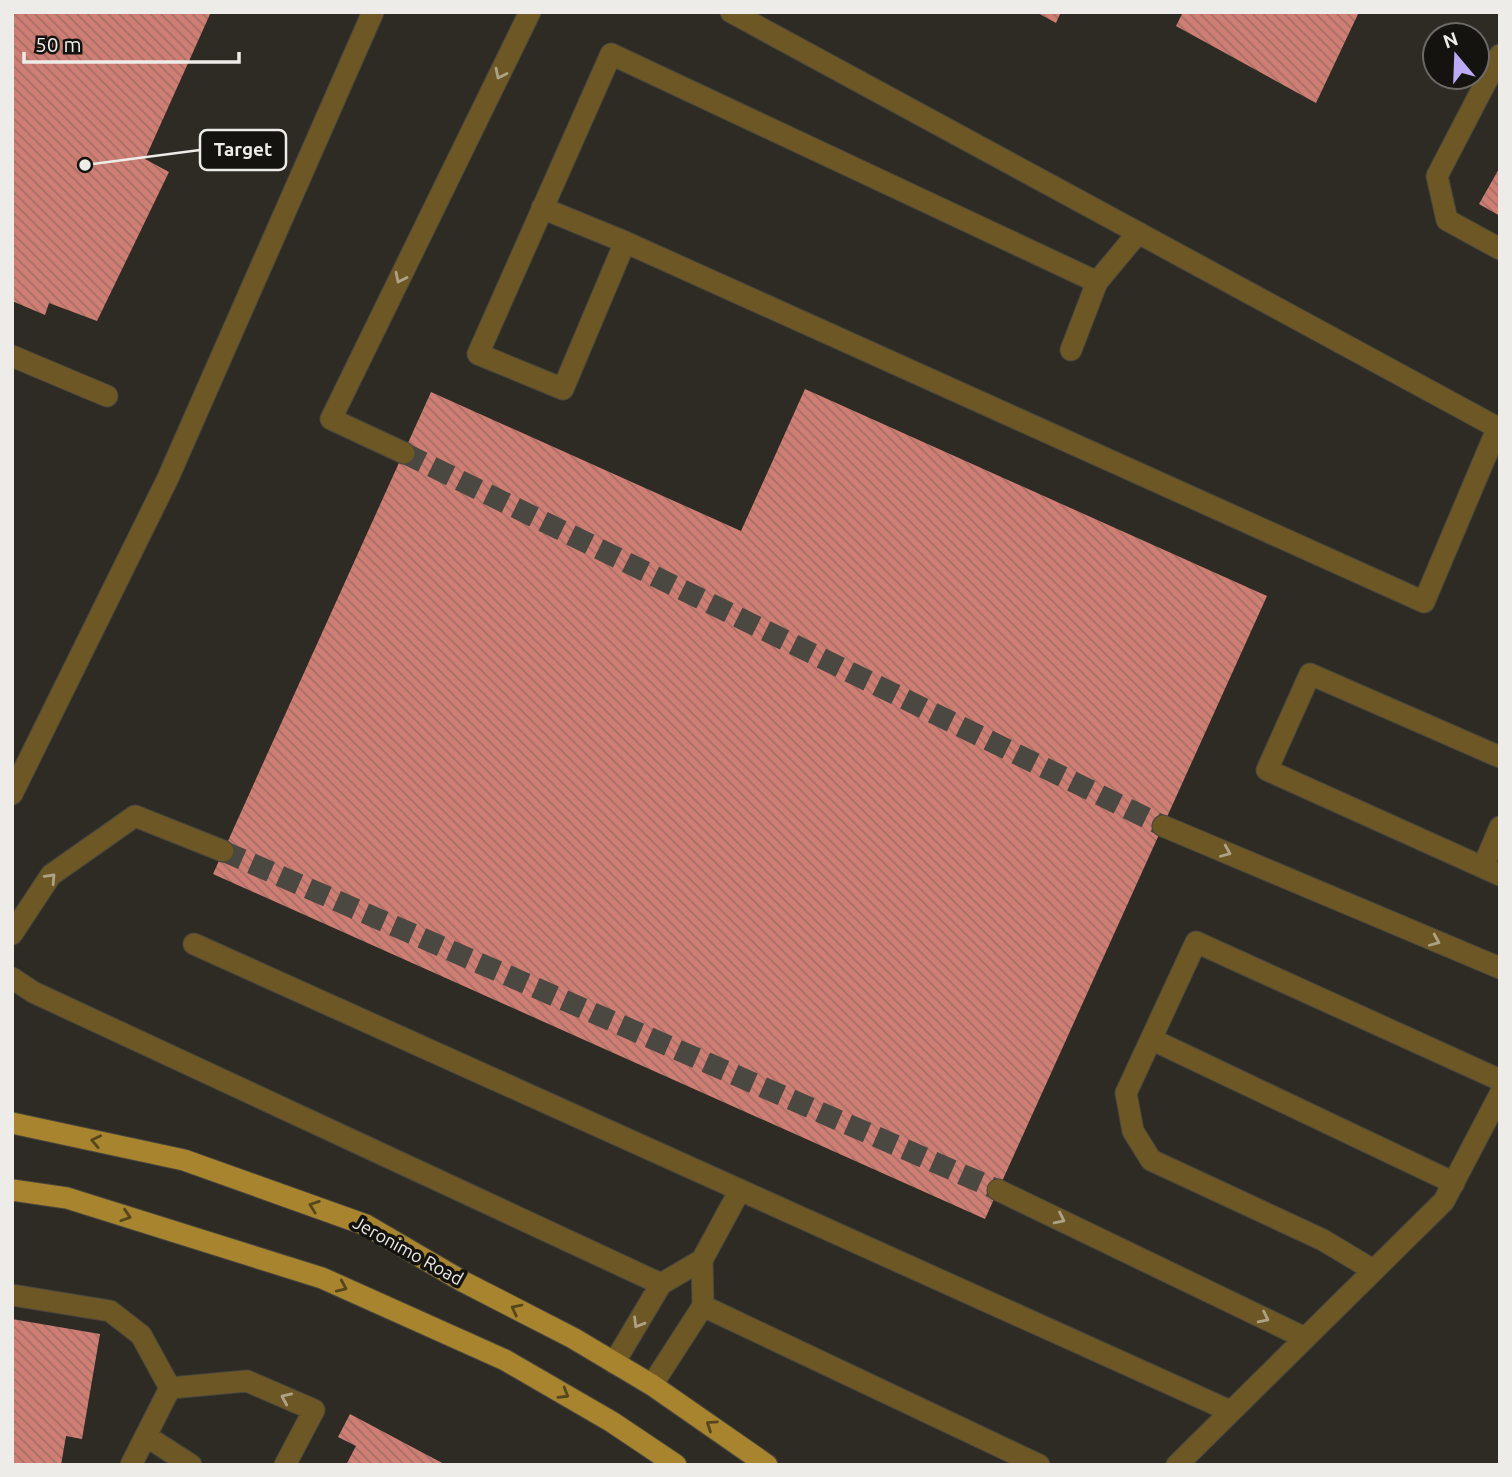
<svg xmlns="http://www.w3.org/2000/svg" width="1512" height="1477" viewBox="0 0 1512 1477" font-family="Ubuntu,sans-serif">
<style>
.building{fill:url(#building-back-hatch)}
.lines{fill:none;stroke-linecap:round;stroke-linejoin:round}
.minor-tunnel{stroke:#4a4841;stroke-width:21;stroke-dasharray:21 10;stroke-linecap:butt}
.minor-casing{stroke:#48463f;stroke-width:23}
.major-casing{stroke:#48463f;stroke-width:23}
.minor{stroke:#6d5725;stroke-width:21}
.major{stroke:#a7842d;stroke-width:21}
.oneway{stroke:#aea286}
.oneway2{stroke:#56461d}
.labels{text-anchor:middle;stroke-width:7;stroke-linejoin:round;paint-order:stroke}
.street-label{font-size:18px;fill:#eeece8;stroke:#141310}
.leader{fill:none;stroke:#eeece8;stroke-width:2.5}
.callout-dot{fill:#eeece8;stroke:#141310;stroke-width:2.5}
.callout{fill:#141310;stroke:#eeece8;stroke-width:2.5}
.callout-label{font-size:19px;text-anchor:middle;font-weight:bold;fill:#eeece8}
</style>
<defs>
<pattern id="building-back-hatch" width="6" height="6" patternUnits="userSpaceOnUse" patternTransform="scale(1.75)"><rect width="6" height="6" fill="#cf7e74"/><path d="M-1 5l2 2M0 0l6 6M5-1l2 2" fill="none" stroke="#a66e66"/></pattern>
</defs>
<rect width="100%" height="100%" fill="#2d2b24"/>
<path class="building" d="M 12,12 L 211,12 L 145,159 L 169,172 L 97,321 L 49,303 L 45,315 L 12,301 Z
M 1036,12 L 1061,12 L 1056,23 Z
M 1183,12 L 1359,12 L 1316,103 L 1176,26 Z
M 1500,167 L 1500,216 L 1479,204 Z
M 805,389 L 1267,596 L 985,1219 L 213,874 L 431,392 L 741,531 Z
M 12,1319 L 100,1334 L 82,1439 L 66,1436 L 61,1465 L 12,1465 Z
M 350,1414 L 446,1465 L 346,1465 L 356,1446 L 338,1437 Z"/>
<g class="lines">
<path class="minor-tunnel" d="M 404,453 L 1163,826
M 223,851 L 998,1190"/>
<g class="minor-casing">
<path id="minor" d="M 731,12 L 1500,429
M 1500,55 L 1437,176 L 1447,220 L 1500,249
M 542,208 L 625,242
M 1138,233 L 1097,282 L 611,54 L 478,354 L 563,389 L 625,242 L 1424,602 L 1498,427
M 1071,350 L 1097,282
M 12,356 L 107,396
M 404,453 L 331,419 L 530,12
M 1500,757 L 1310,674 L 1267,770 L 1500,875
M 12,794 L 168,478 L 373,12
M 1163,826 L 1500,968
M 1483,867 L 1500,827
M 12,934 L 51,875 L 135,816 L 223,851
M 194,944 L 740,1190
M 12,978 L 33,992 L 661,1284
M 1151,1039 L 1454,1183
M 998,1190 L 1305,1338
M 1373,1270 L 1323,1240 L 1151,1160 L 1133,1131 L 1126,1093 L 1196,942 L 1500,1080
M 12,1295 L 110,1311 L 141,1335 L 170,1388
M 703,1306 L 1039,1465
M 614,1363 L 661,1284 L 702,1260
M 652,1385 L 703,1306 L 702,1260 L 740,1190 L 1230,1411
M 170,1388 L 247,1381 L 314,1410 L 285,1465
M 146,1436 L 191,1465
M 131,1465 L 170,1388
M 1177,1465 L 1444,1201 L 1500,1094"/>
</g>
<g class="major-casing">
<path id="major" d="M 12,1123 L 184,1160 L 366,1225 L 462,1281 L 573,1338 L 652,1385 L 767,1465
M 12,1190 L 67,1198 L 322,1278 L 505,1360 L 612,1422 L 676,1465"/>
</g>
<use href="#minor" class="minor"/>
<use href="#major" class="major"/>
</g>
<defs><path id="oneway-chevron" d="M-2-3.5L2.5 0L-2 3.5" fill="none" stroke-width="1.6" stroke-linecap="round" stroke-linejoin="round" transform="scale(1.75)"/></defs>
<g class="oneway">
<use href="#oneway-chevron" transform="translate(500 74) rotate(116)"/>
<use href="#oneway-chevron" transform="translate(400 278) rotate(116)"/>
<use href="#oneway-chevron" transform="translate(1226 852) rotate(23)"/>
<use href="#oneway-chevron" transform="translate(51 878) rotate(-47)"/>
<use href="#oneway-chevron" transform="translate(1435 941) rotate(23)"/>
<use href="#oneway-chevron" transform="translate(1060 1219) rotate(26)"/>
<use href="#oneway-chevron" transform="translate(1264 1318) rotate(26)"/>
<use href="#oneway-chevron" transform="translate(638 1323) rotate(121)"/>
<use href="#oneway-chevron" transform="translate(286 1398) rotate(-156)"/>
</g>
<g class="oneway2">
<use href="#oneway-chevron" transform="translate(96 1141) rotate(-168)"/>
<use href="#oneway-chevron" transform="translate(314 1206) rotate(-160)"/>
<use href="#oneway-chevron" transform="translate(126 1216) rotate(18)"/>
<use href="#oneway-chevron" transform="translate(342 1287) rotate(24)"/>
<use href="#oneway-chevron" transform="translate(516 1309) rotate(-153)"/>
<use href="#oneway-chevron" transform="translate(564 1394) rotate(31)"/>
<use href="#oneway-chevron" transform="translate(711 1425) rotate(-146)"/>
</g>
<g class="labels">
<g class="street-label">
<text transform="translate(408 1251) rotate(29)" y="6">Jeronimo Road</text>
</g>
</g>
<path class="leader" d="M85 165L200 150"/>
<circle class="callout-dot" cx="85" cy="165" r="7"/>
<rect class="callout" x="200" y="130" width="86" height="40" rx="7"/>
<g class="callout-label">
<text x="243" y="156">Target</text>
</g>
<rect width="1512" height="1477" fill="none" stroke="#eeece8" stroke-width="28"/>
<g transform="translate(1456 56) rotate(341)"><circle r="33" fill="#141310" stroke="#6b6a66" stroke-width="2"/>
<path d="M0-5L12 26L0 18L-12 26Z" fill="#bcaaf5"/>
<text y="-10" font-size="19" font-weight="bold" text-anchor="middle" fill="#eeece8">N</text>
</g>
<path d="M24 52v10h215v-10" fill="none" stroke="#eeece8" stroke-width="3.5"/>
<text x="35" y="52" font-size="21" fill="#eeece8" stroke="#141310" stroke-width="5" paint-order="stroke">50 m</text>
</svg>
